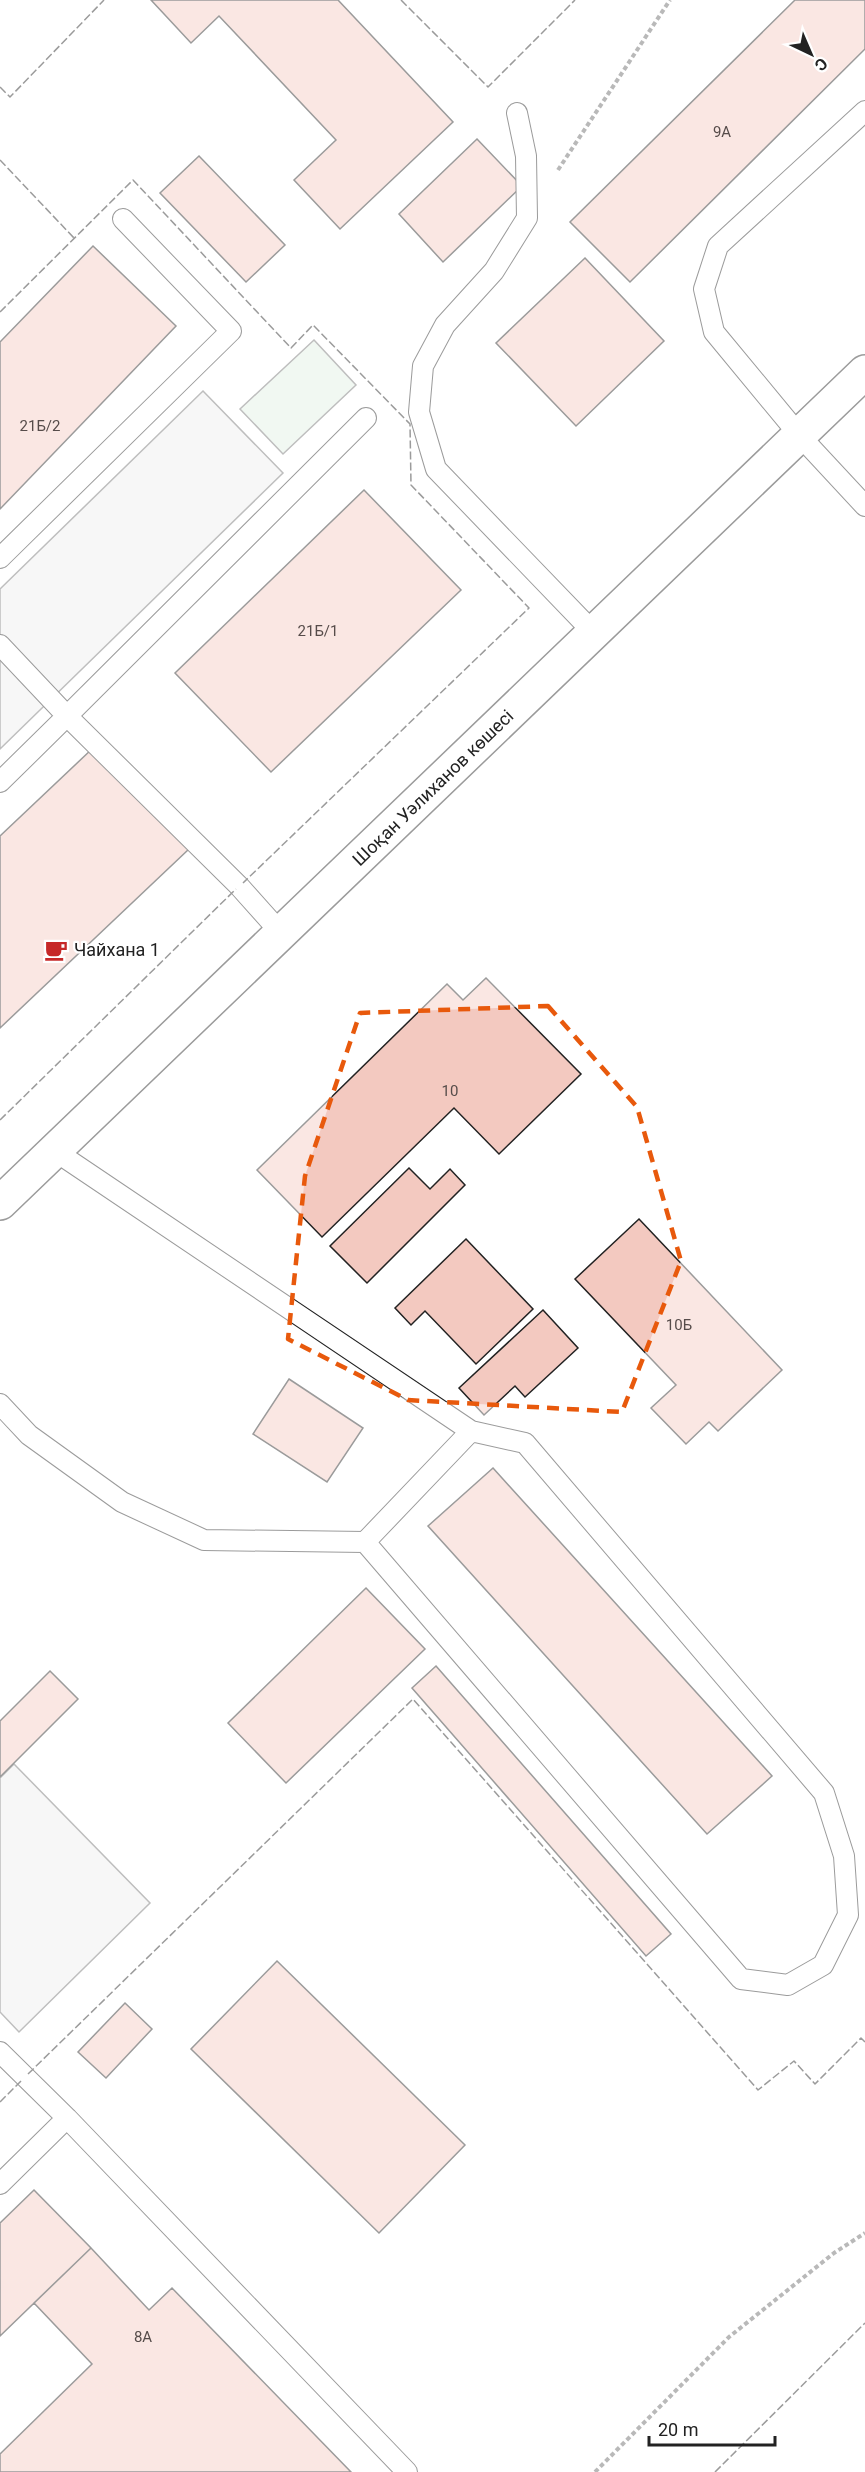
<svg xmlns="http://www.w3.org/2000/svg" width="865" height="2472" viewBox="0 0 865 2472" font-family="Roboto,sans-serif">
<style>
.green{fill:#e0efe3;stroke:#6f6f6f;stroke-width:1.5}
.parking{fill:#ededed;stroke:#6f6f6f;stroke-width:1.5}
.building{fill:#f3c9c0;stroke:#222;stroke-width:1.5}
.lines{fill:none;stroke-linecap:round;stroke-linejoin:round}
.lane-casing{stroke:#222;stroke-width:22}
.secondary-casing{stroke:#222;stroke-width:36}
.path{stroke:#646464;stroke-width:4;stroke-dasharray:4.5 3;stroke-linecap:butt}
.lane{stroke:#fff;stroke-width:20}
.secondary{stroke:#fff;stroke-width:33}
.fence{stroke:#222;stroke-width:1.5;stroke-dasharray:8 3;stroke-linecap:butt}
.marked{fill:none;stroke:#e8590c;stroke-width:4.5;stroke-dasharray:12 8;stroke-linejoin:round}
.labels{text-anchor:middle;stroke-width:4.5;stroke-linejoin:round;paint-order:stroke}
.number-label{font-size:15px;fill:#564c4a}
.street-label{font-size:18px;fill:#222;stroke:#fff}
.poi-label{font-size:18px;fill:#222;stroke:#fff;text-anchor:start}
</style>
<rect width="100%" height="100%" fill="#fff"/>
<path class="green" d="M 314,340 L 356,385 L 283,454 L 240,409 Z"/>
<path class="parking" d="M 203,391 L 283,473 L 0,749 L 0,589 Z
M 14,1764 L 150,1903 L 19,2032 L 0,2012 L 0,1778 Z"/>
<path class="building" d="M 151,0 L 338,0 L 453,122 L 340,229 L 294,180 L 336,140 L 219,16 L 191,43 Z
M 795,0 L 865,0 L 865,49 L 630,282 L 570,222 Z
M 477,139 L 522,186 L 443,262 L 399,214 Z
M 199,156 L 285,245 L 246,282 L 160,193 Z
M 93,246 L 176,326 L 0,509 L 0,342 Z
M 585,258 L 664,341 L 576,426 L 496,343 Z
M 364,490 L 461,590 L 271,772 L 175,673 Z
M 93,748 L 189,849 L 0,1028 L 0,836 Z
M 486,978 L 581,1074 L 499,1154 L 454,1108 L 322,1237 L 257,1170 L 447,984 L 463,1000 Z
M 409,1168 L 430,1189 L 450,1169 L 465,1185 L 367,1283 L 330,1246 Z
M 639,1219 L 782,1370 L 718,1431 L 709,1422 L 686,1444 L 651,1408 L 676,1385 L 575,1279 Z
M 466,1239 L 533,1309 L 476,1364 L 425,1311 L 411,1325 L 395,1308 Z
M 543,1310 L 578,1348 L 525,1397 L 515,1386 L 484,1415 L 459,1388 Z
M 289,1379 L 363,1428 L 327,1482 L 253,1434 Z
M 493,1468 L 772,1776 L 707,1834 L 428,1526 Z
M 366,1588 L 425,1649 L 286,1783 L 228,1723 Z
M 436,1666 L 671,1934 L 646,1956 L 412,1688 Z
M 50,1671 L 78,1699 L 0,1777 L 0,1721 Z
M 277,1961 L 465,2145 L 379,2233 L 191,2049 Z
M 125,2003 L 152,2029 L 106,2078 L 78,2052 Z
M 34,2190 L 91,2248 L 0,2336 L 0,2223 Z
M 91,2248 L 149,2310 L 172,2288 L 351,2472 L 0,2472 L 0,2454 L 92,2364 L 34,2303 Z"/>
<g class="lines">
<g class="lane-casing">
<path id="lane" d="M 865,111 L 718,246 L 704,289 L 714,332 L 800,436 L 865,506
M 517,113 L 526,156 L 527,218 L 494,271 L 445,325 L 423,366 L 419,412 L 436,469 L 594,633
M 0,558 L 231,331 L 123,219
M 0,645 L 67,716 L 366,418
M 0,782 L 67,716 L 239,886 L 281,933
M 0,1404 L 29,1435 L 122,1502 L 204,1540 L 365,1542 L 741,1979 L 788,1985 L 823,1965 L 848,1915 L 844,1856 L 824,1793 L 525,1443 L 471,1431 L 55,1151
M 365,1542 L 471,1431
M 0,2052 L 67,2118 L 407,2472
M 0,2184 L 67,2118"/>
</g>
<g class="secondary-casing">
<path id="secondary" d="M 0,1203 L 865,372"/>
</g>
<path class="path" d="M 558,170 L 670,0
M 595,2472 L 729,2337 L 834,2253 L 865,2233"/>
<use href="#lane" class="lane"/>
<use href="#secondary" class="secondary"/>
<path class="fence" d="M 401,0 L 488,87 L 575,0
M 0,87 L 10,97 L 104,0
M 0,160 L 74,238
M 0,312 L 133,180 L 291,348 L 313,325 L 410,424 L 411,485 L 529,608 L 243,883
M 0,1120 L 236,889
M 28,2074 L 413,1699 L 758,2090 L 794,2061 L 815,2084 L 861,2038 L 865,2042
M 0,2102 L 21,2081
M 715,2472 L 865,2323"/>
</g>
<path d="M0 0H865V2472H0ZM 548,1006 L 637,1107 L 681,1261 L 622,1412 L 408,1400 L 288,1339 L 305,1176 L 360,1013 Z" fill="#fff" fill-opacity=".55" fill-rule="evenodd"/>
<path class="marked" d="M 548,1006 L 637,1107 L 681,1261 L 622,1412 L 408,1400 L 288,1339 L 305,1176 L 360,1013 Z"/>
<defs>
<g id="cafe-bare" transform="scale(1.8)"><path d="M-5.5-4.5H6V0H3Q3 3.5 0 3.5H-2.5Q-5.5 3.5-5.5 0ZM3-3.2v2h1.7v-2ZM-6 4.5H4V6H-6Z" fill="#c62828" stroke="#fff" stroke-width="2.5" paint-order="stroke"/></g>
</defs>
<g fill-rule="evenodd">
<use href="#cafe-bare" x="56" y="950"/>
</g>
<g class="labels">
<g class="number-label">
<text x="722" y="137">9А</text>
<text x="40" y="431">21Б/2</text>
<text x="318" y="636">21Б/1</text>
<text x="450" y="1096">10</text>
<text x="679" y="1330">10Б</text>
<text x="143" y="2342">8А</text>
</g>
<g class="street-label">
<text transform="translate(433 788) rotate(-44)" y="6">Шоқан Уәлиханов көшесі</text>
</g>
<g class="poi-label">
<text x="74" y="956">Чайхана 1</text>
</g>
</g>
<g transform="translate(811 54) rotate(136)" stroke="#ffffff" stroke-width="4.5" paint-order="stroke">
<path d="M0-4.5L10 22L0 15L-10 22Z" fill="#222222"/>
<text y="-9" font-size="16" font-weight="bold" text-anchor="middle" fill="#222222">С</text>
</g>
<path d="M649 2436v9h126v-9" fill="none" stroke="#222222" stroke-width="3"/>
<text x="658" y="2436" font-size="18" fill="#222222" stroke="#ffffff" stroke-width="4.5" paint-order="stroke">20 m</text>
</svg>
